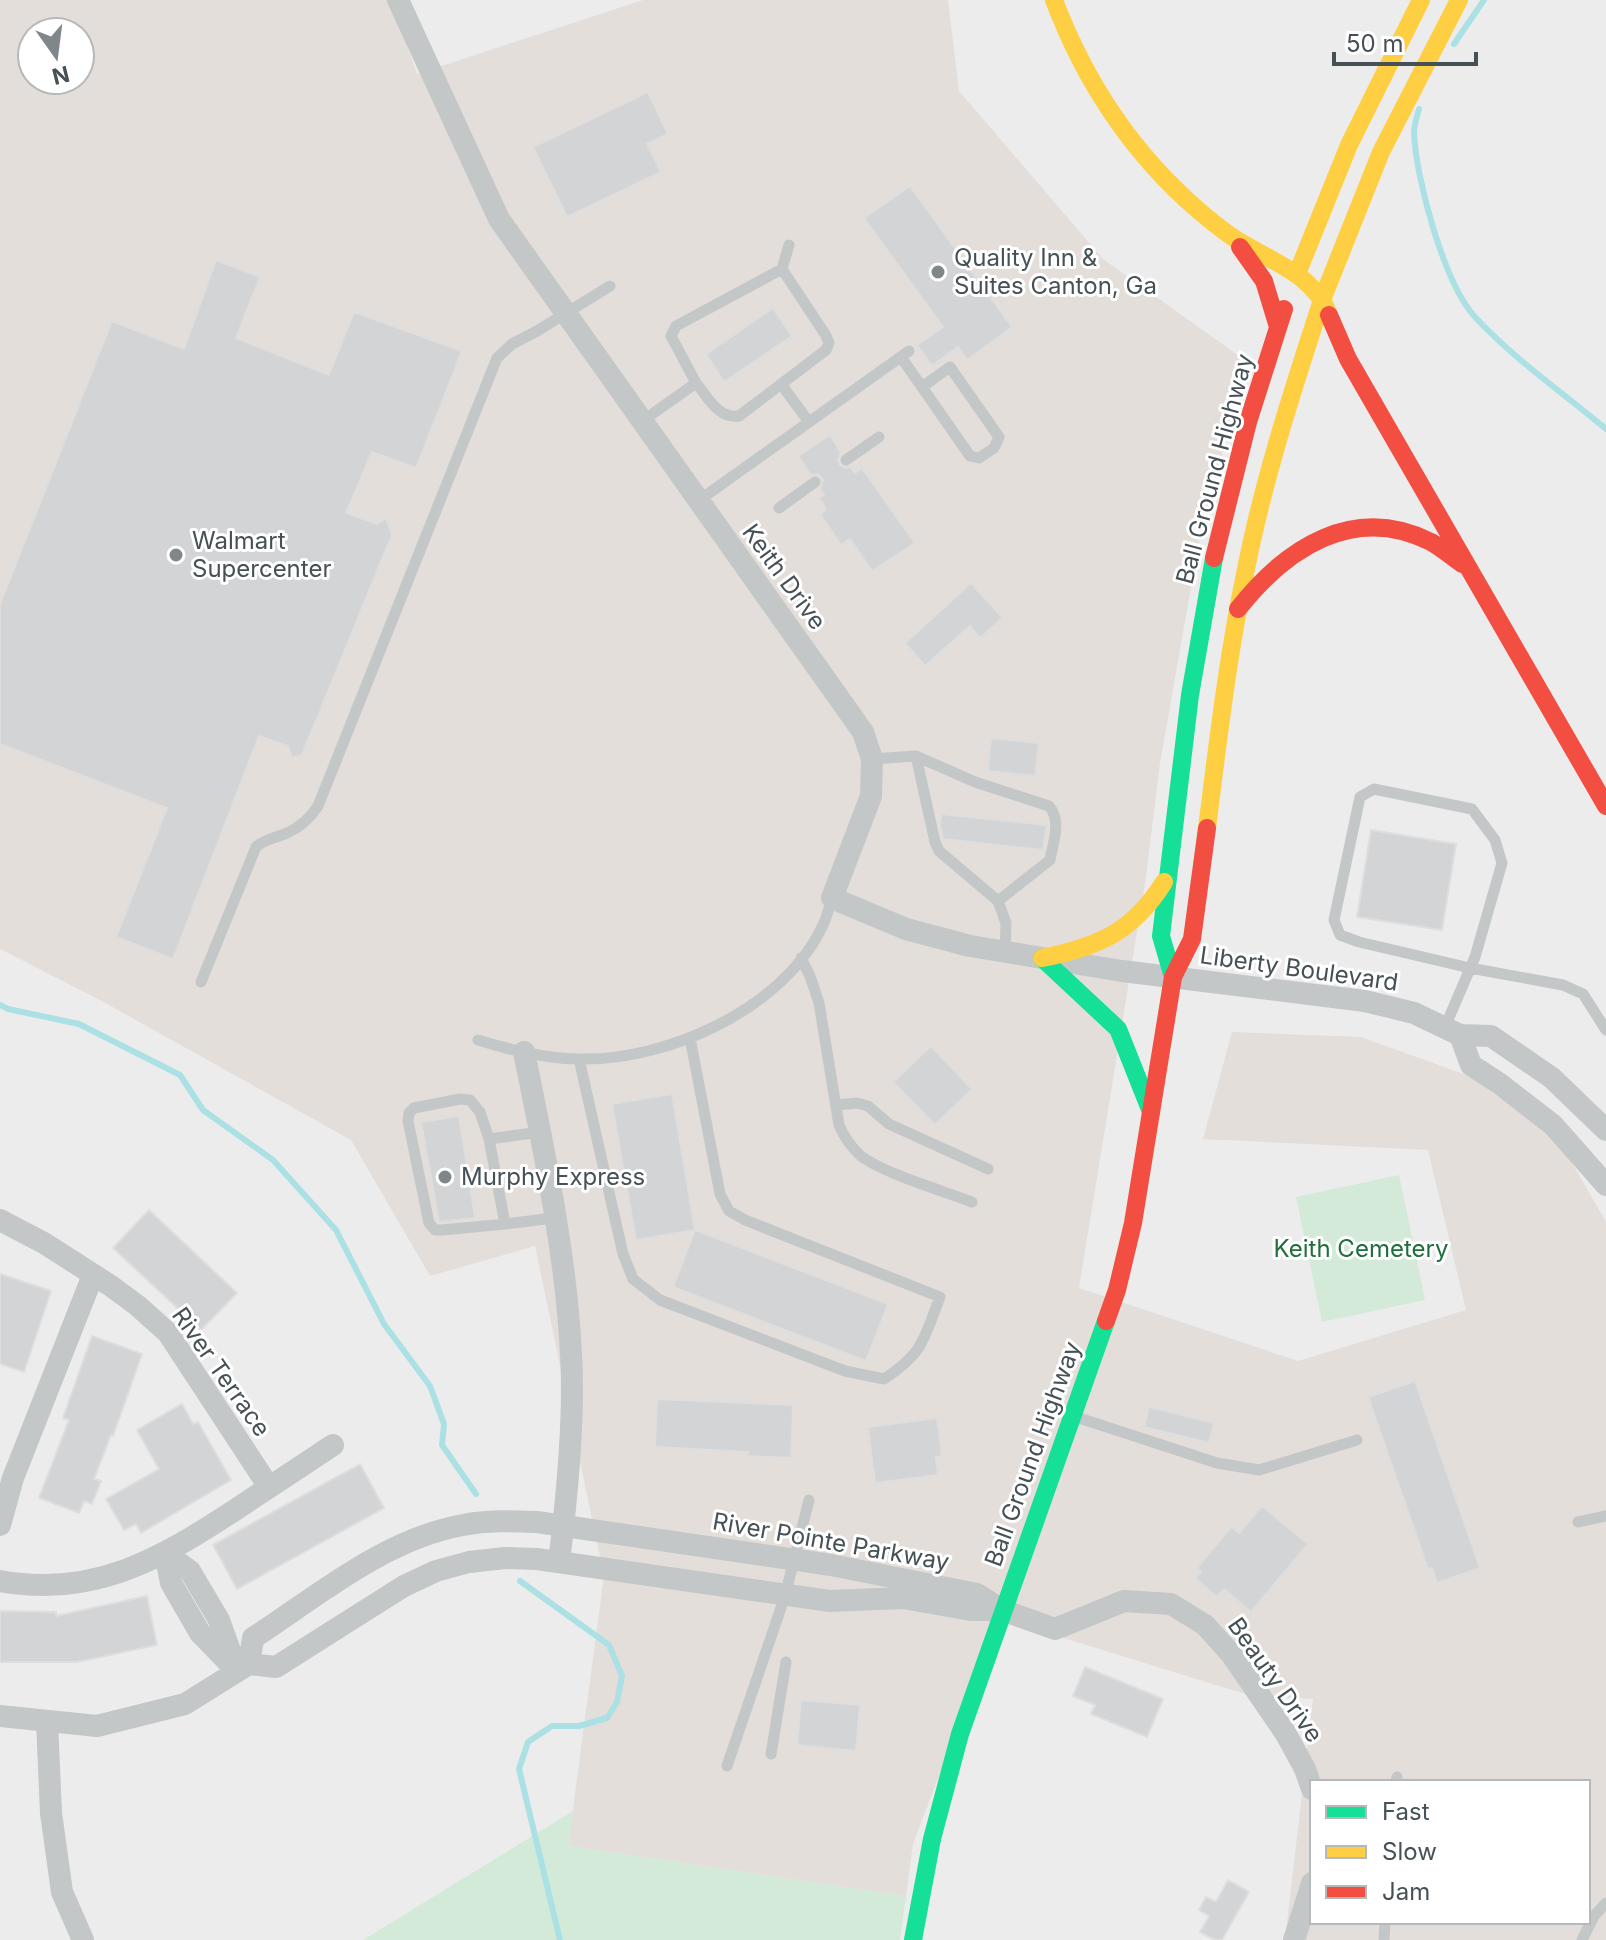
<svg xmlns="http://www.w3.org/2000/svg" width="1606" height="1940" viewBox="0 0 1606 1940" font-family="Inter,sans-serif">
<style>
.commercial{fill:#e3ded9;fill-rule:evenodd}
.green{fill:#d3ead8}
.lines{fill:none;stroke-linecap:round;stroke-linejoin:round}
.stream{stroke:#abe1e4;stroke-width:6}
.building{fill:#d3d4d5;stroke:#dededf;stroke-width:2}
.lane{stroke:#c4c7c7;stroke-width:11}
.street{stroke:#c4c7c7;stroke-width:22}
.fast{stroke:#16e098;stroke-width:18}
.slow{stroke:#ffcf43;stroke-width:18}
.jam{stroke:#f24e42;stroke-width:18}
.poi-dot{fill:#80878a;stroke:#fff;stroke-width:3}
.labels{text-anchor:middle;stroke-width:6;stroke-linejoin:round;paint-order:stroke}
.poi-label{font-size:24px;fill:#465156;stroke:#fff;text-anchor:start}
.street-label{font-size:24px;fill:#465156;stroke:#fff}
.park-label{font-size:24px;fill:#206e3b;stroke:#fff}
</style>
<rect width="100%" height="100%" fill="#edecec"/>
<path class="commercial" d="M 0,0 L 391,0 L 417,74 L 643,0 L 948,0 L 959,91 L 1103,259 L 1246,361 L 1199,542 L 1160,763 L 1146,877 L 1079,1288 L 1298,1361 L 1466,1310 L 1428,1150 L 1203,1139 L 1232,1032 L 1361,1037 L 1469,1076 L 1560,1142 L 1606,1222 L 1606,1940 L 1285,1940 L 1313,1699 L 1248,1695 L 999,1618 L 913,1844 L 906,1896 L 568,1846 L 604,1576 L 535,1246 L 430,1276 L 351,1140 L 98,999 L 0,949 ZM 32,32 L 80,32 L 80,80 L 32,80 ZM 1312,1782 L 1588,1782 L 1588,1922 L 1312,1922 Z"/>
<path class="green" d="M 1399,1175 L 1425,1300 L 1322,1322 L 1296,1197 Z
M 573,1811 L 568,1846 L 906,1896 L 900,1940 L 363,1940 Z"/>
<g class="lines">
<path class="stream" d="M 1454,44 L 1484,0
M 1419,109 C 1417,117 1414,125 1414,133 C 1416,179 1444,283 1475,317 C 1514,359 1562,392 1606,429
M 0,1005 L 8,1009 L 79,1024 L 180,1075 L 203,1110 L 273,1160 L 336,1230 L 384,1324 L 430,1386 L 444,1424 L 442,1445 L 476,1494
M 520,1581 L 609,1645 L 622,1676 L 617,1702 L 607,1718 L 579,1726 L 552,1726 L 528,1742 L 519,1769 L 560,1940"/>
</g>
<path class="building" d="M 648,92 L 668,134 L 647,144 L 661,172 L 567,217 L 533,147 Z
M 910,186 L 1012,327 L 967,360 L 958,347 L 932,366 L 917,345 L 943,327 L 864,218 Z
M 216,260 L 260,277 L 236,338 L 329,375 L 354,312 L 462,351 L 416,468 L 372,452 L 346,513 L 377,524 L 386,518 L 392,535 L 302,755 L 292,758 L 288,746 L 259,736 L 173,959 L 116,937 L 167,808 L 0,744 L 0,604 L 112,321 L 184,349 Z
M 773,308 L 792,336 L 724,382 L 706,354 Z
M 830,435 L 841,453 L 838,460 L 840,465 L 846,468 L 851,467 L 855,473 L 862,468 L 915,543 L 872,571 L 850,539 L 841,545 L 820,514 L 826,509 L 819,498 L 824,495 L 820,489 L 823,480 L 818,474 L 811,475 L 798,456 Z
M 971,583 L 1003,618 L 980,638 L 970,626 L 925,666 L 905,643 Z
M 991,738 L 1039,743 L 1035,776 L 988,771 Z
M 941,814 L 1047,825 L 1043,850 L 943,839 L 940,825 Z
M 1371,830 L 1456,844 L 1442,930 L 1357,917 Z
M 931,1046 L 972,1089 L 935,1125 L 893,1082 Z
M 672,1094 L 695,1230 L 636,1240 L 612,1104 Z
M 459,1116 L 475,1218 L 439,1222 L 421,1122 Z
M 149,1210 L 237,1293 L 201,1330 L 113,1248 Z
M 695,1230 L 888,1304 L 866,1361 L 673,1287 Z
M 0,1274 L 51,1291 L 24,1372 L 0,1364 Z
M 92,1336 L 142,1354 L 113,1436 L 111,1435 L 94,1479 L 101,1481 L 92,1504 L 84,1501 L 79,1513 L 39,1498 L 69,1420 L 63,1418 Z
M 1415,1381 L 1480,1568 L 1437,1583 L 1432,1568 L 1428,1569 L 1368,1397 Z
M 657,1399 L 793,1405 L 791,1458 L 747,1456 L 748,1452 L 655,1447 Z
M 182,1404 L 193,1424 L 198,1422 L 231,1480 L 141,1533 L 136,1524 L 124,1530 L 106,1499 L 159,1469 L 137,1430 Z
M 1149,1407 L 1214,1423 L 1209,1443 L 1144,1427 Z
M 937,1418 L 942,1456 L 936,1457 L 938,1475 L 875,1483 L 868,1427 Z
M 360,1464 L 384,1508 L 237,1589 L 213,1545 Z
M 1262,1506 L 1308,1544 L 1251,1612 L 1224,1589 L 1217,1597 L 1195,1578 L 1201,1572 L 1197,1568 L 1231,1527 L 1239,1533 Z
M 147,1596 L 157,1645 L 77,1662 L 0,1662 L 0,1611 L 56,1612 L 56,1616 Z
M 1085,1667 L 1163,1699 L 1147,1737 L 1091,1714 L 1095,1705 L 1073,1696 Z
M 801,1700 L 860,1705 L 856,1751 L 797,1745 Z
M 1228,1880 L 1249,1892 L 1222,1940 L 1215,1940 L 1200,1932 L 1209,1916 L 1199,1910 L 1206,1897 L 1216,1902 Z"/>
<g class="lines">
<path class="lane" d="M 901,357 L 970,456 L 979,458 L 994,448 L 999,437 L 950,367 L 922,387
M 696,383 C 708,397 718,419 739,416 L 826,350 L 829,343 L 825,334 L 782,269
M 781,384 L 809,422
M 641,422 L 696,383 L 671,336 L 676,326 L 782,269 L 789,245
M 846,460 L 879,437
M 698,501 L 909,351
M 779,508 L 815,482
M 916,756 L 935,842 L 939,851 L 998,901
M 872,759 L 916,756 L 975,782 L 1049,806 C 1062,821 1053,842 1050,860 L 998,901 L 1006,923 L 1005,952
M 801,958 L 810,976 L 819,1003 L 839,1125 C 844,1137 851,1147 861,1156 C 883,1173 943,1191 972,1202
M 201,982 L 256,847 C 264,839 276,838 287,833 C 299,828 310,818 318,806 L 497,358 L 512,344 L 537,331 L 610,286
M 1445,1027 L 1475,957 L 1502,863 L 1495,840 L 1472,809 L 1374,789 L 1360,797 L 1334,920 L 1340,935 L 1359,942 L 1470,968 L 1563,985 L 1583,994 L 1606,1030
M 478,1040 C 510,1050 546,1059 580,1059 C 667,1061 783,1009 822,927 C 827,918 829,907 832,898
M 579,1059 L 623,1254 L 633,1279 L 660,1300 L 845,1371 L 884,1379 C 924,1353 923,1340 940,1297 L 745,1220 L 729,1211 L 720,1194 L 690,1038
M 836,1105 L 857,1103 L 868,1106 L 889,1124 L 988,1169
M 540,1132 L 489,1139 L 505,1224 L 554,1218
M 489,1139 L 480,1112 L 470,1100 L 460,1099 L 414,1108 L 409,1113 L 408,1121 L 429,1223 L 435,1230 L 442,1230 L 505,1224
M 1073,1416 L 1217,1463 L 1259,1470 L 1357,1440
M 1578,1522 L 1606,1516
M 771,1754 L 786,1662
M 727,1766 L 785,1596 L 809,1500
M 1396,1782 L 1397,1777
M 1384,1940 L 1385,1922
M 1582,1940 L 1594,1916 L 1606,1903"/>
<path class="street" d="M 398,0 L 499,219 L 863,732 L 872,759 L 871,796 L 832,898 L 906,929 L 970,946 L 1122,971 L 1365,1001 L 1414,1013 L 1460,1035 L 1491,1036 L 1552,1078 L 1606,1130
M 1460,1035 L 1471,1065 L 1500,1084 L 1553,1125 L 1606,1185
M 524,1052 C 544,1151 566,1253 571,1354 C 575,1419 567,1497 559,1562
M 0,1220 L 44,1243 L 111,1286 L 138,1306 L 168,1333 L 269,1487
M 0,1525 L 13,1478 L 93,1275
M 165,1553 L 171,1583 L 200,1633 L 237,1671
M 165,1553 L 190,1571 L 219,1620 L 235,1665
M 0,1581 C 94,1598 160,1559 235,1510 C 268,1488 300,1467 333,1445
M 249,1664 L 253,1638 C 319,1595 385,1539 463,1525 C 488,1520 512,1521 537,1522 L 831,1565 L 977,1594 L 1002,1610 L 1055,1629 L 1124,1601 L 1171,1604 L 1205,1625 L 1232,1655 L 1286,1734 L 1305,1769 L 1312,1789
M 0,1716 L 97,1726 L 185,1704 L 249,1664 L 276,1667 L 404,1586 L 436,1571 L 469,1562 L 505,1558 L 537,1559 L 830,1601 L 903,1598 L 971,1610 L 1001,1610
M 47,1721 L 51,1813 L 62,1892 L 83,1940
M 1294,1940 L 1312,1883"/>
<path class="fast" d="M 1042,958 L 1118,1029 L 1151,1112
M 1173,977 L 1161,936 L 1190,695 L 1214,558
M 913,1940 L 932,1839 L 960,1734 L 1106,1321"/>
<path class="slow" d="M 1054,0 C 1085,82 1131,152 1198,210 C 1212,222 1226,234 1242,243 C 1275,263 1315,276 1329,315
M 1297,274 L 1349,145 L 1421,0
M 1322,300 L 1381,152 L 1459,0
M 1207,828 C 1218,741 1228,654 1246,569 C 1264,478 1293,389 1322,300
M 1042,958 C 1098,947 1133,932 1164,882"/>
<path class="jam" d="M 1240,247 L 1264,281 L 1278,327
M 1329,315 L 1348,359 L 1606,806
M 1214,558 L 1248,422 L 1284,309
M 1238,609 C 1286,548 1354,503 1431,542 C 1442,548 1452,557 1462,564
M 1106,1321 L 1117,1290 L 1133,1223 L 1173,977 L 1192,939 L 1207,828"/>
</g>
<g class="poi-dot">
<circle cx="938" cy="272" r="8"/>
<circle cx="176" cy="555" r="8"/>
<circle cx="445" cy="1177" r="8"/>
</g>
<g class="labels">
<g class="poi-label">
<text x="954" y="266">Quality Inn &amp;<tspan x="954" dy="28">Suites Canton, Ga</tspan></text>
<text x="192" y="549">Walmart<tspan x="192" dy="28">Supercenter</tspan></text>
<text x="461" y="1185">Murphy Express</text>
</g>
<g class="street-label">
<text transform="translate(1215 469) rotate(-75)" y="8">Ball Ground Highway</text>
<text transform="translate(784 577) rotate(54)" y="8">Keith Drive</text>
<text transform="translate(1299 969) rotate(8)" y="8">Liberty Boulevard</text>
<text transform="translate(221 1372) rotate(55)" y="8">River Terrace</text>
<text transform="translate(1033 1454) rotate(-70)" y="8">Ball Ground Highway</text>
<text transform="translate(831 1542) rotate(10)" y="8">River Pointe Parkway</text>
<text transform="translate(1275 1680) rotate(55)" y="8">Beauty Drive</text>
</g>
<g class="park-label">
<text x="1361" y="1257">Keith Cemetery</text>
</g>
</g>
<rect x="1310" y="1780" width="280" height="144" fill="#ffffff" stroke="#b5b9bb" stroke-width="2"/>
<rect x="1326" y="1806" width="40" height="12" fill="#16e098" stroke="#b5b9bb" stroke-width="2"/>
<text x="1382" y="1820" font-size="24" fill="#465156">Fast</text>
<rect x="1326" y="1846" width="40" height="12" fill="#ffcf43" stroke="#b5b9bb" stroke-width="2"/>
<text x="1382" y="1860" font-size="24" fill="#465156">Slow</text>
<rect x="1326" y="1886" width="40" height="12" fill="#f24e42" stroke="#b5b9bb" stroke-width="2"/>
<text x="1382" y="1900" font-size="24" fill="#465156">Jam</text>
<g transform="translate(56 56) rotate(166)"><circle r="38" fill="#ffffff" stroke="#b5b9bb" stroke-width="2"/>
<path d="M0-6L14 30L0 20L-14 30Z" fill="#80878a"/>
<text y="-12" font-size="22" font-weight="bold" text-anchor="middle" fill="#465156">N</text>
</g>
<path d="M1334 52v12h142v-12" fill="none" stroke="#465156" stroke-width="4"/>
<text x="1346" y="52" font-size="24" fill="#465156" stroke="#ffffff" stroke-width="6" paint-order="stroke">50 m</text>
</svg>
